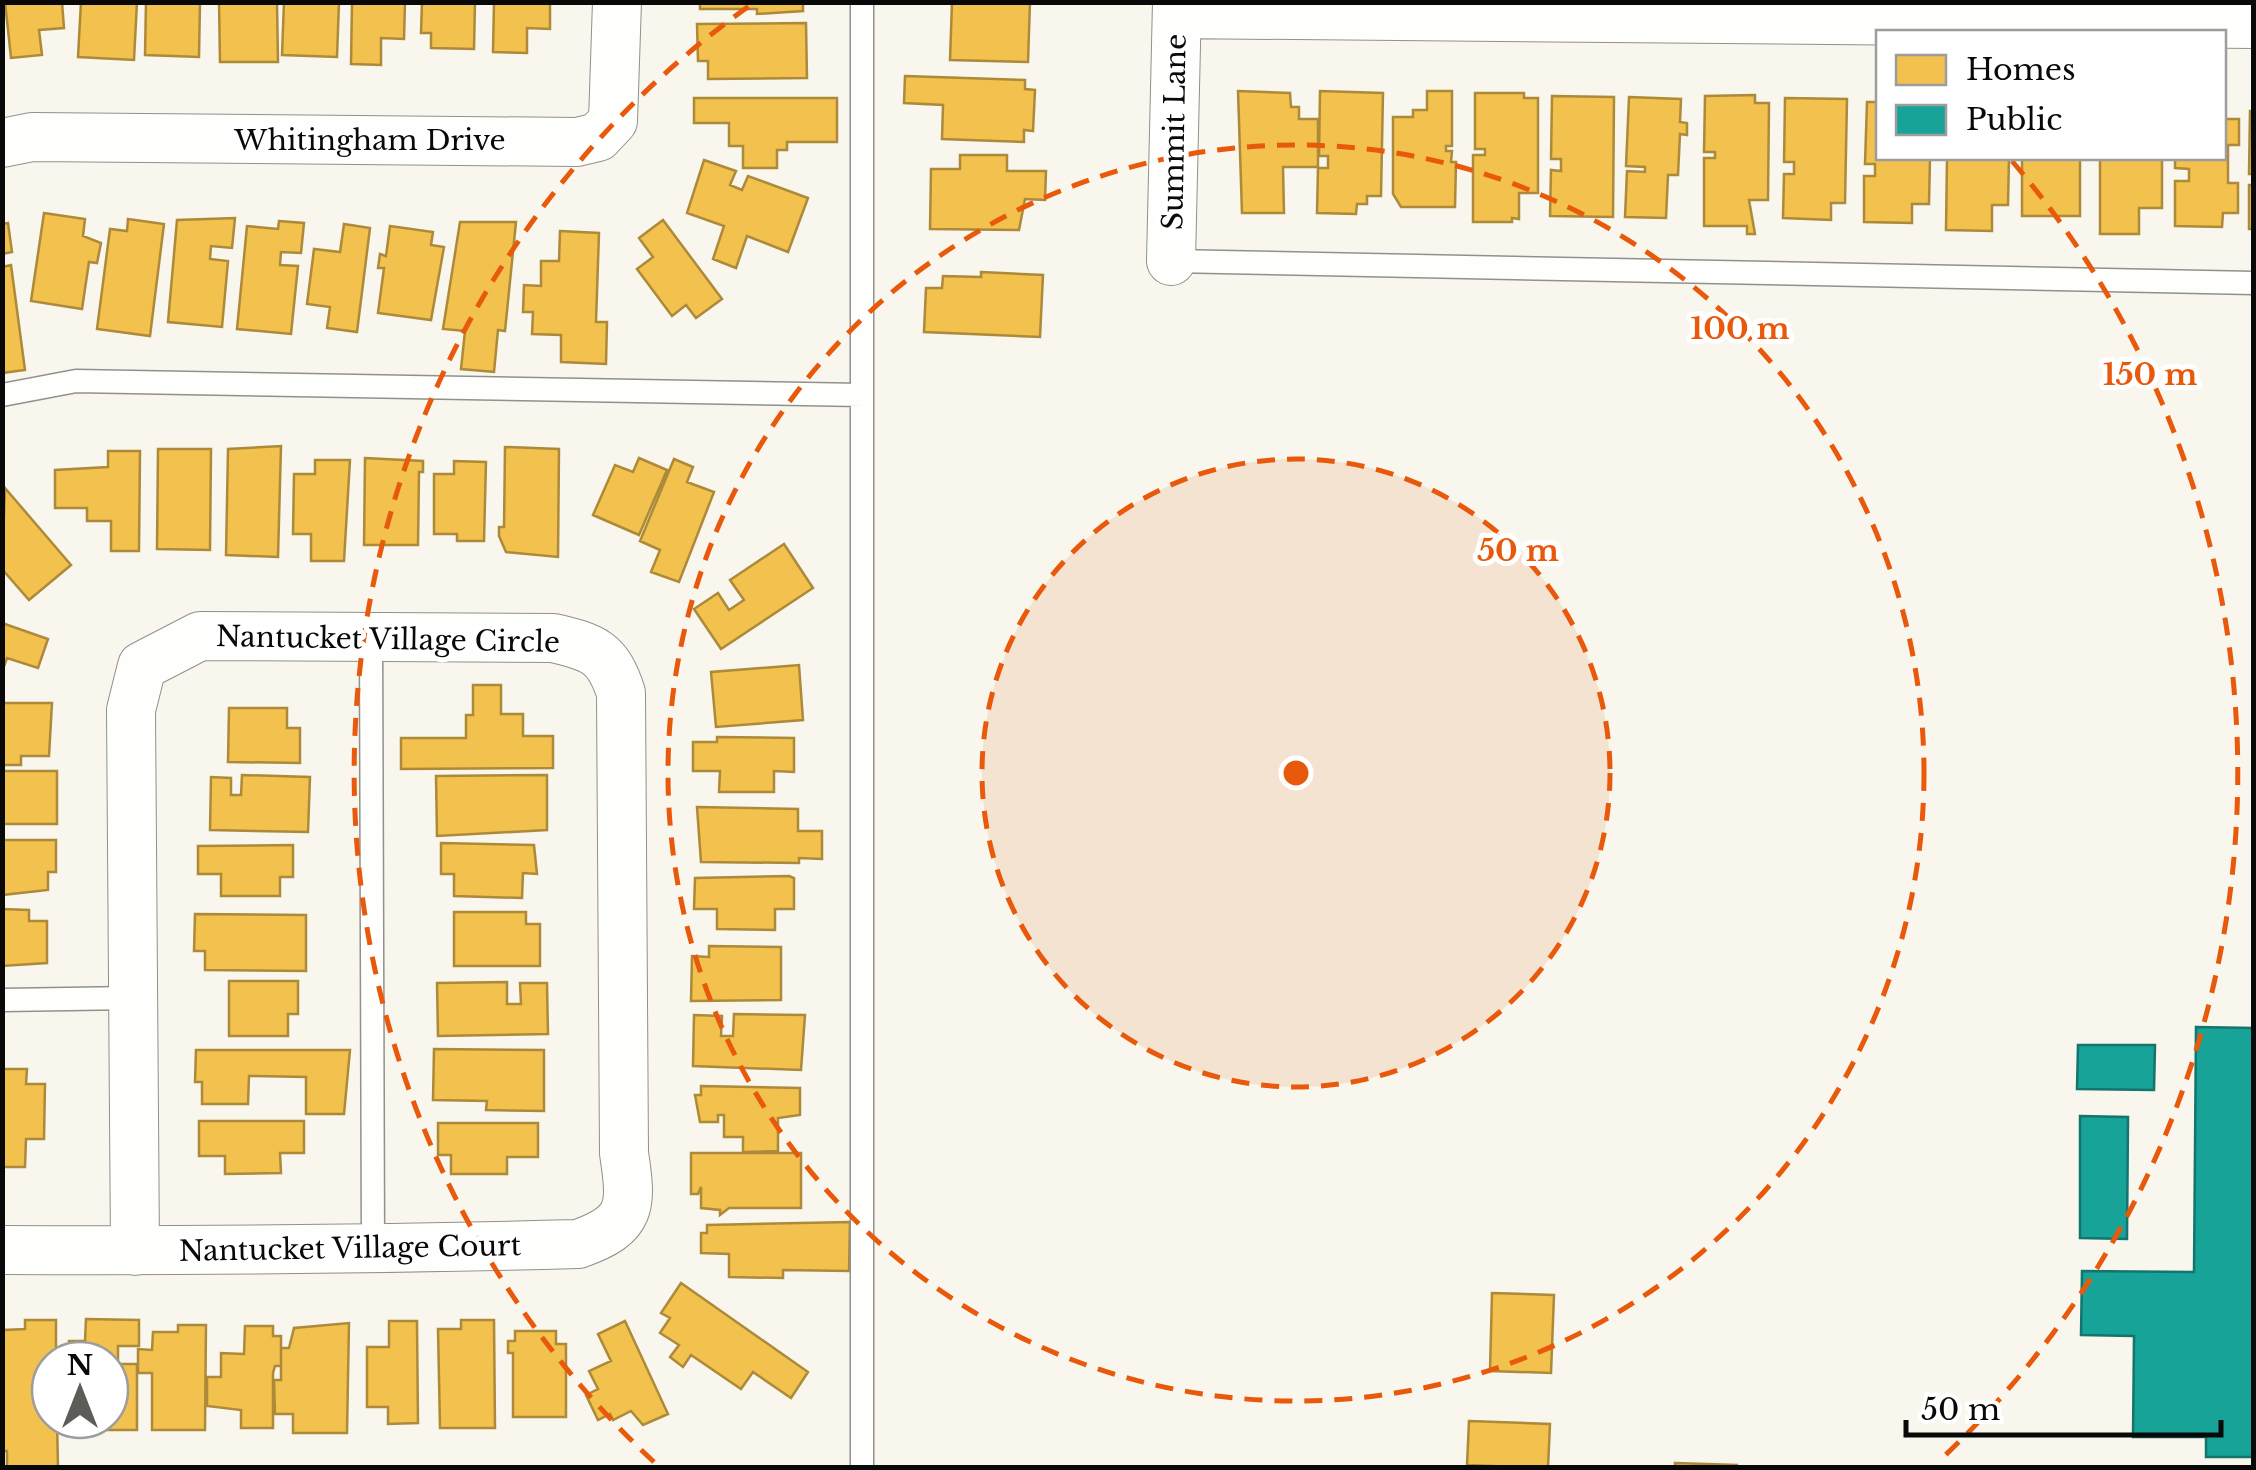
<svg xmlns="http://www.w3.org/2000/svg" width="2256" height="1470" viewBox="0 0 2256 1470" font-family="'Libre Baskerville',serif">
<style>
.homes{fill:#f2c14e;stroke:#ac8a39;stroke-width:2.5}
.public{fill:#17a398;stroke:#13756d;stroke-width:2.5}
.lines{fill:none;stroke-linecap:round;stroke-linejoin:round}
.lane-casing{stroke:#91908c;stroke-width:25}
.street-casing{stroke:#91908c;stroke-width:50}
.lane{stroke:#fefefc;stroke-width:22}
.street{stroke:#fefefc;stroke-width:48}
.ring{fill:none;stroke:#e8590c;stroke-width:5;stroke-dasharray:18 12}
.labels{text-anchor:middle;stroke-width:10;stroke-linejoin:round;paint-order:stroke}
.street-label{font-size:28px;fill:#090909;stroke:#fff}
.centre{fill:#e8590c;stroke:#fff;stroke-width:5}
.ring-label{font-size:30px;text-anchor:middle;font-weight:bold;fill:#e8590c;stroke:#fff;stroke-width:10;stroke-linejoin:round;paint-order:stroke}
</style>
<rect width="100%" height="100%" fill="#f8f6ed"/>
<path class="homes" d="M 5,2 L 62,2 L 64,28 L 39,30 L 42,55 L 11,58 Z
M 81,2 L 137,2 L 134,60 L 78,57 Z
M 146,2 L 200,2 L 199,57 L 145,55 Z
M 219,2 L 277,2 L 278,62 L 220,62 Z
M 284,2 L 339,2 L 337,57 L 282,55 Z
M 352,2 L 405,2 L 404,39 L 381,38 L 381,65 L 351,64 Z
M 422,2 L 475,2 L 474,49 L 431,48 L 431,33 L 421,33 Z
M 494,2 L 550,2 L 550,29 L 527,28 L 527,53 L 493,52 Z
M 700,2 L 803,2 L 803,11 L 757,14 L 757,9 L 700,9 Z
M 952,2 L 1030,2 L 1028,62 L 950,60 Z
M 806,23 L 807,78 L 708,79 L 708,61 L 698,61 L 697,24 Z
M 905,76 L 1025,80 L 1025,89 L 1035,90 L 1033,131 L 1024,130 L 1024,142 L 942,139 L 943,105 L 904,103 Z
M 1238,91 L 1290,93 L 1291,107 L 1299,107 L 1299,119 L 1318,119 L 1318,167 L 1283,167 L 1284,213 L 1242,213 Z
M 1320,91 L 1383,93 L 1381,196 L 1367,196 L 1367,204 L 1357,204 L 1356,214 L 1317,213 L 1318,168 L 1328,168 L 1328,156 L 1319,156 Z
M 1427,91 L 1452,91 L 1452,146 L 1446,146 L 1446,151 L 1452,151 L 1451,162 L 1456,162 L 1455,207 L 1401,207 L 1393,194 L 1393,117 L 1413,117 L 1413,110 L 1427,110 Z
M 1475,93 L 1524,93 L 1524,98 L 1538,98 L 1538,193 L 1519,193 L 1519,219 L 1512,218 L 1512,222 L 1473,222 L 1473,155 L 1485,155 L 1485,149 L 1475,149 Z
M 1755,95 L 1755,103 L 1769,103 L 1768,200 L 1749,200 L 1755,234 L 1747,234 L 1747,226 L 1704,226 L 1704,158 L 1715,158 L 1715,152 L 1704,152 L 1705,96 Z
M 1552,96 L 1614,97 L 1613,217 L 1550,216 L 1551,170 L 1561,171 L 1561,159 L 1551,159 Z
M 1629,97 L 1681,99 L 1680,122 L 1687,123 L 1687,135 L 1680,134 L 1678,175 L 1668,175 L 1666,218 L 1625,217 L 1627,171 L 1645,172 L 1645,167 L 1626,166 Z
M 694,98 L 837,98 L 837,142 L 787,142 L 787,150 L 777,150 L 777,168 L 743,168 L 743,146 L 729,146 L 729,123 L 694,123 Z
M 1785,98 L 1847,99 L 1845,203 L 1831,203 L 1831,220 L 1783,218 L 1784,174 L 1794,174 L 1794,162 L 1784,162 Z
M 1867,102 L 1878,102 L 1878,158 L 1930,158 L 1929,204 L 1912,204 L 1912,223 L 1864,222 L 1864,176 L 1875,176 L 1875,164 L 1865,164 Z
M 2250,111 L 2254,111 L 2254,174 L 2249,174 Z
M 2224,119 L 2239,119 L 2239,145 L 2228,145 L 2228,183 L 2238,183 L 2238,213 L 2223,213 L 2222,227 L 2175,226 L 2175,181 L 2189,181 L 2189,169 L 2175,168 L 2175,158 L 2224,158 Z
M 960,155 L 1007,155 L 1007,171 L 1046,171 L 1045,200 L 1025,199 L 1019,230 L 930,229 L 931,169 L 960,169 Z
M 1947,158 L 2009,158 L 2008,205 L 1992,205 L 1992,231 L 1946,230 Z
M 2022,158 L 2080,158 L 2080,216 L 2022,216 Z
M 2100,158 L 2162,158 L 2162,208 L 2139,208 L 2139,234 L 2100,234 Z
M 704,160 L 736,171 L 730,185 L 742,190 L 748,176 L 808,198 L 788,252 L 747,236 L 736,268 L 713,259 L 724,226 L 687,213 Z
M 2249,185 L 2254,185 L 2254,229 L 2249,229 Z
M 44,213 L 85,219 L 83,236 L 101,243 L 97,263 L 89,262 L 82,309 L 31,301 Z
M 235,218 L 232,248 L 211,246 L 210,259 L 228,261 L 222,327 L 168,322 L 177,220 Z
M 128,219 L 164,224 L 150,336 L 97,329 L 110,229 L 127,231 Z
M 663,220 L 722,299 L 696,318 L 686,305 L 672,316 L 637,269 L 653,257 L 639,238 Z
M 279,221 L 304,223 L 301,253 L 281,252 L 280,265 L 298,266 L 291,334 L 237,329 L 247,226 L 278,229 Z
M 460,222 L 516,222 L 505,331 L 498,330 L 494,372 L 461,369 L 465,331 L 443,329 Z
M 8,223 L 12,252 L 2,254 L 2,224 Z
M 344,224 L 370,228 L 357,332 L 327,328 L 330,307 L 307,304 L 314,249 L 340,252 Z
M 390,226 L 433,232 L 431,245 L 444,247 L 431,320 L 378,313 L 384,268 L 378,268 L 380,254 L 386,256 Z
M 560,231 L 599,233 L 596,322 L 607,322 L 606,364 L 561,362 L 561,335 L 532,334 L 533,312 L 523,312 L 524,285 L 541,286 L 541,261 L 559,261 Z
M 11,265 L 25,370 L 2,373 L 2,267 Z
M 981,272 L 1043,275 L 1040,337 L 924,332 L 926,288 L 942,288 L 943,276 L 981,277 Z
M 281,446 L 278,557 L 226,555 L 228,449 Z
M 505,447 L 559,449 L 558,557 L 506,552 L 499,536 L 499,527 L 504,527 Z
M 158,449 L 211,449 L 210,550 L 157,549 Z
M 108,451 L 140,451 L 139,551 L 111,551 L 111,521 L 87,521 L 87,508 L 55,508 L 55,470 L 108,467 Z
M 365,458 L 423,461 L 423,472 L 419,472 L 418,545 L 364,545 Z
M 639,458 L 667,470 L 639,535 L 593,515 L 615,465 L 633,472 Z
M 674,459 L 693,467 L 687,482 L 714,492 L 679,582 L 651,572 L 660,550 L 640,541 Z
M 315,460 L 350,460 L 344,561 L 311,561 L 311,534 L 293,534 L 294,474 L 315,474 Z
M 454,461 L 486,462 L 484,541 L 457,541 L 457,534 L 434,534 L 434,474 L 454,474 Z
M 5,488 L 71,565 L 29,600 L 2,569 Z
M 784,544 L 813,588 L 721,649 L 694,609 L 718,593 L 729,610 L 744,600 L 730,580 Z
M 2,623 L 48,639 L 38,668 L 7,658 L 2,672 Z
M 799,665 L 803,720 L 716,727 L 711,672 Z
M 473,685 L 501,685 L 501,714 L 523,714 L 523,736 L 553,736 L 553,768 L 401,769 L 401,738 L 466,738 L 466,715 L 473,715 Z
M 2,703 L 52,703 L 49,756 L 21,756 L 21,765 L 2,765 Z
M 229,708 L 287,708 L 287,728 L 300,728 L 300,763 L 228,762 Z
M 717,737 L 794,738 L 794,772 L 774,771 L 774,792 L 719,792 L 720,771 L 693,771 L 693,742 L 717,742 Z
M 2,771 L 57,771 L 57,824 L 2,824 Z
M 242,775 L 310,777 L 308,832 L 210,830 L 211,777 L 231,778 L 231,795 L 241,795 Z
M 547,775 L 547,830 L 437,836 L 436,776 Z
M 697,807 L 798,809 L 798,831 L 822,831 L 822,859 L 799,858 L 799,863 L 701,862 Z
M 2,840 L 56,840 L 56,872 L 48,872 L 48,890 L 2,895 Z
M 441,843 L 534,845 L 537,874 L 523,873 L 522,898 L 454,896 L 454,874 L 441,874 Z
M 293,845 L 293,877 L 280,877 L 280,896 L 221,896 L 221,874 L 198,874 L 198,846 Z
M 789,876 L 794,878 L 794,909 L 775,909 L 775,930 L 717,929 L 717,909 L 694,909 L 695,878 Z
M 2,909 L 29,910 L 29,921 L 47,921 L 47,963 L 2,966 Z
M 454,912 L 526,912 L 526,924 L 540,924 L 540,966 L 454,966 Z
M 195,914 L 306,915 L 306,971 L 205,970 L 205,951 L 194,951 Z
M 709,946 L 781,947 L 781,1000 L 691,1001 L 692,956 L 709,957 Z
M 229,981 L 298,981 L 298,1014 L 288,1014 L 288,1036 L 229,1036 Z
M 507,982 L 507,1004 L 521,1004 L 520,983 L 547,983 L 548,1034 L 438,1036 L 437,983 Z
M 734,1014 L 805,1015 L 801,1070 L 693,1066 L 694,1015 L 722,1016 L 721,1036 L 733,1036 Z
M 434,1049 L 544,1050 L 544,1111 L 486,1110 L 487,1101 L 433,1100 Z
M 196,1050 L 350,1050 L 344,1114 L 306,1114 L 306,1077 L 249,1076 L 248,1104 L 202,1104 L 202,1082 L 195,1082 Z
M 2,1069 L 27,1069 L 26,1084 L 45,1084 L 44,1139 L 26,1139 L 25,1167 L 2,1167 Z
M 701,1086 L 800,1088 L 800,1115 L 778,1118 L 778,1151 L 743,1152 L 743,1137 L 724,1137 L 724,1115 L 718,1115 L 718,1122 L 700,1122 L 695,1095 L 701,1095 Z
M 199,1121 L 304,1121 L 304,1153 L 280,1153 L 281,1173 L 225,1174 L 225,1156 L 199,1156 Z
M 438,1123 L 538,1123 L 538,1157 L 507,1157 L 507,1174 L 451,1174 L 451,1155 L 438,1155 Z
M 691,1153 L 801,1153 L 801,1208 L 729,1208 L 720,1215 L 720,1210 L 701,1208 L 701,1187 L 698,1194 L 691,1194 Z
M 850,1222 L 849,1271 L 783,1270 L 783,1278 L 729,1277 L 729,1254 L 701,1253 L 701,1233 L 707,1233 L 707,1225 Z
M 681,1283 L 808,1372 L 791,1398 L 753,1372 L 741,1389 L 691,1355 L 683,1367 L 670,1357 L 679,1345 L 660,1333 L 670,1318 L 661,1313 Z
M 1492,1293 L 1554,1295 L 1551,1373 L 1490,1371 Z
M 86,1319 L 139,1320 L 139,1346 L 118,1346 L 118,1364 L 137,1364 L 137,1430 L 81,1430 L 81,1420 L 110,1420 L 110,1360 L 69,1360 L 69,1341 L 85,1341 Z
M 25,1320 L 56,1320 L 56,1360 L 50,1360 L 50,1420 L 57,1420 L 58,1468 L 7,1468 L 7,1451 L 2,1451 L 2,1339 L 4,1330 L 25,1329 Z
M 461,1320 L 494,1320 L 495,1428 L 440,1428 L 438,1329 L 461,1329 Z
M 389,1321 L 417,1321 L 418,1423 L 388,1424 L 388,1407 L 367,1407 L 367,1347 L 389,1347 Z
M 625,1321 L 668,1414 L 643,1425 L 631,1411 L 613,1420 L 610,1414 L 598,1420 L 586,1395 L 598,1389 L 589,1371 L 611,1361 L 598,1334 Z
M 349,1323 L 347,1433 L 293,1433 L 293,1414 L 275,1414 L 274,1380 L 281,1380 L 281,1348 L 289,1348 L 294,1328 Z
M 178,1325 L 206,1325 L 205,1430 L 152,1430 L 152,1373 L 138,1373 L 138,1349 L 152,1350 L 153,1332 L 178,1332 Z
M 245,1326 L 273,1326 L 273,1336 L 281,1336 L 281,1366 L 275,1366 L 273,1373 L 273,1428 L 241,1428 L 241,1410 L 207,1406 L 207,1377 L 221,1377 L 221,1353 L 244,1354 Z
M 515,1331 L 556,1331 L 556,1344 L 566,1344 L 566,1417 L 513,1417 L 513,1353 L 508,1353 L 508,1341 L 515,1341 Z
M 1469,1421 L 1550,1424 L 1548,1468 L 1467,1465 Z
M 1675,1463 L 1737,1465 L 1737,1468 L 1675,1468 Z"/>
<path class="public" d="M 2196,1027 L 2254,1028 L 2254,1457 L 2206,1457 L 2206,1437 L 2133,1437 L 2134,1336 L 2081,1335 L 2082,1271 L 2194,1272 Z
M 2078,1045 L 2155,1045 L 2154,1090 L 2077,1089 Z
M 2080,1116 L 2128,1117 L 2127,1239 L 2080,1238 Z"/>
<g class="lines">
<g class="lane-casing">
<path id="lane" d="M 1171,261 L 2254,283
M 2,395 L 76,381 L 862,395
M 371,635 L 373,1249
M 2,1000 L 133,998
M 862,1468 L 862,2"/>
</g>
<g class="street-casing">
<path id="street" d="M 1177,14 L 2254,24
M 2,143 L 32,137 L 577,142 L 598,137 L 613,121 L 617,2
M 1171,261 L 1177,2
M 2,1250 C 195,1251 386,1249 578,1244 C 633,1225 632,1206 624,1153 L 621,693 C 608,652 593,647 553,638 L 200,636 L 142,666 L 131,710 L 135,1251"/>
</g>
<use href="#lane" class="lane"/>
<use href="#street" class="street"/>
</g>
<circle cx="1296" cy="773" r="314" fill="#e8590c" fill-opacity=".12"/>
<g class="ring">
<circle cx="1296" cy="773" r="314"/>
<circle cx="1296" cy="773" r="628"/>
<path d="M654 1462A942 942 0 0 1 749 6M2012 161A942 942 0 0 1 1938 1462"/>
</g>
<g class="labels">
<g class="street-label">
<text transform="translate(1174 132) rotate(-89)" y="10">Summit Lane</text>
<text x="370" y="150">Whitingham Drive</text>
<text transform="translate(388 639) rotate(1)" y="10">Nantucket Village Circle</text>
<text transform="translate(350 1248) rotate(-1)" y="10">Nantucket Village Court</text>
</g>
</g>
<circle cx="1296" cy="773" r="15" class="centre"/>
<g class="ring-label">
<text x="1740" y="339">100 m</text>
<text x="2150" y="385">150 m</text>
<text x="1518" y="561">50 m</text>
</g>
<rect width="2256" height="1470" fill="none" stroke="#090909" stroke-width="10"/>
<rect x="1876" y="30" width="350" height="130" fill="#ffffff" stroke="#9d9d9d" stroke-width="2.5"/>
<rect x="1896" y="55" width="50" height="30" fill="#f2c14e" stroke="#9d9d9d" stroke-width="2.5"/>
<text x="1966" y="80" font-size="30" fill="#090909">Homes</text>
<rect x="1896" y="105" width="50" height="30" fill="#17a398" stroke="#9d9d9d" stroke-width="2.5"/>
<text x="1966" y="130" font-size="30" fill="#090909">Public</text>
<g transform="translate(80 1390)"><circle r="48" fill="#ffffff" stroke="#9d9d9d" stroke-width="2.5"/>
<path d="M0-8L18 38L0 25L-18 38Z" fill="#5d5c59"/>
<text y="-15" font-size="28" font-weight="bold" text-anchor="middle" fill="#090909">N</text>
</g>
<path d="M1906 1420v15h315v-15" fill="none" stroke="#090909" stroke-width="5"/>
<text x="1921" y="1420" font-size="30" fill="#090909" stroke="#ffffff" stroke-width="8" paint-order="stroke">50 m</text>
</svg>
